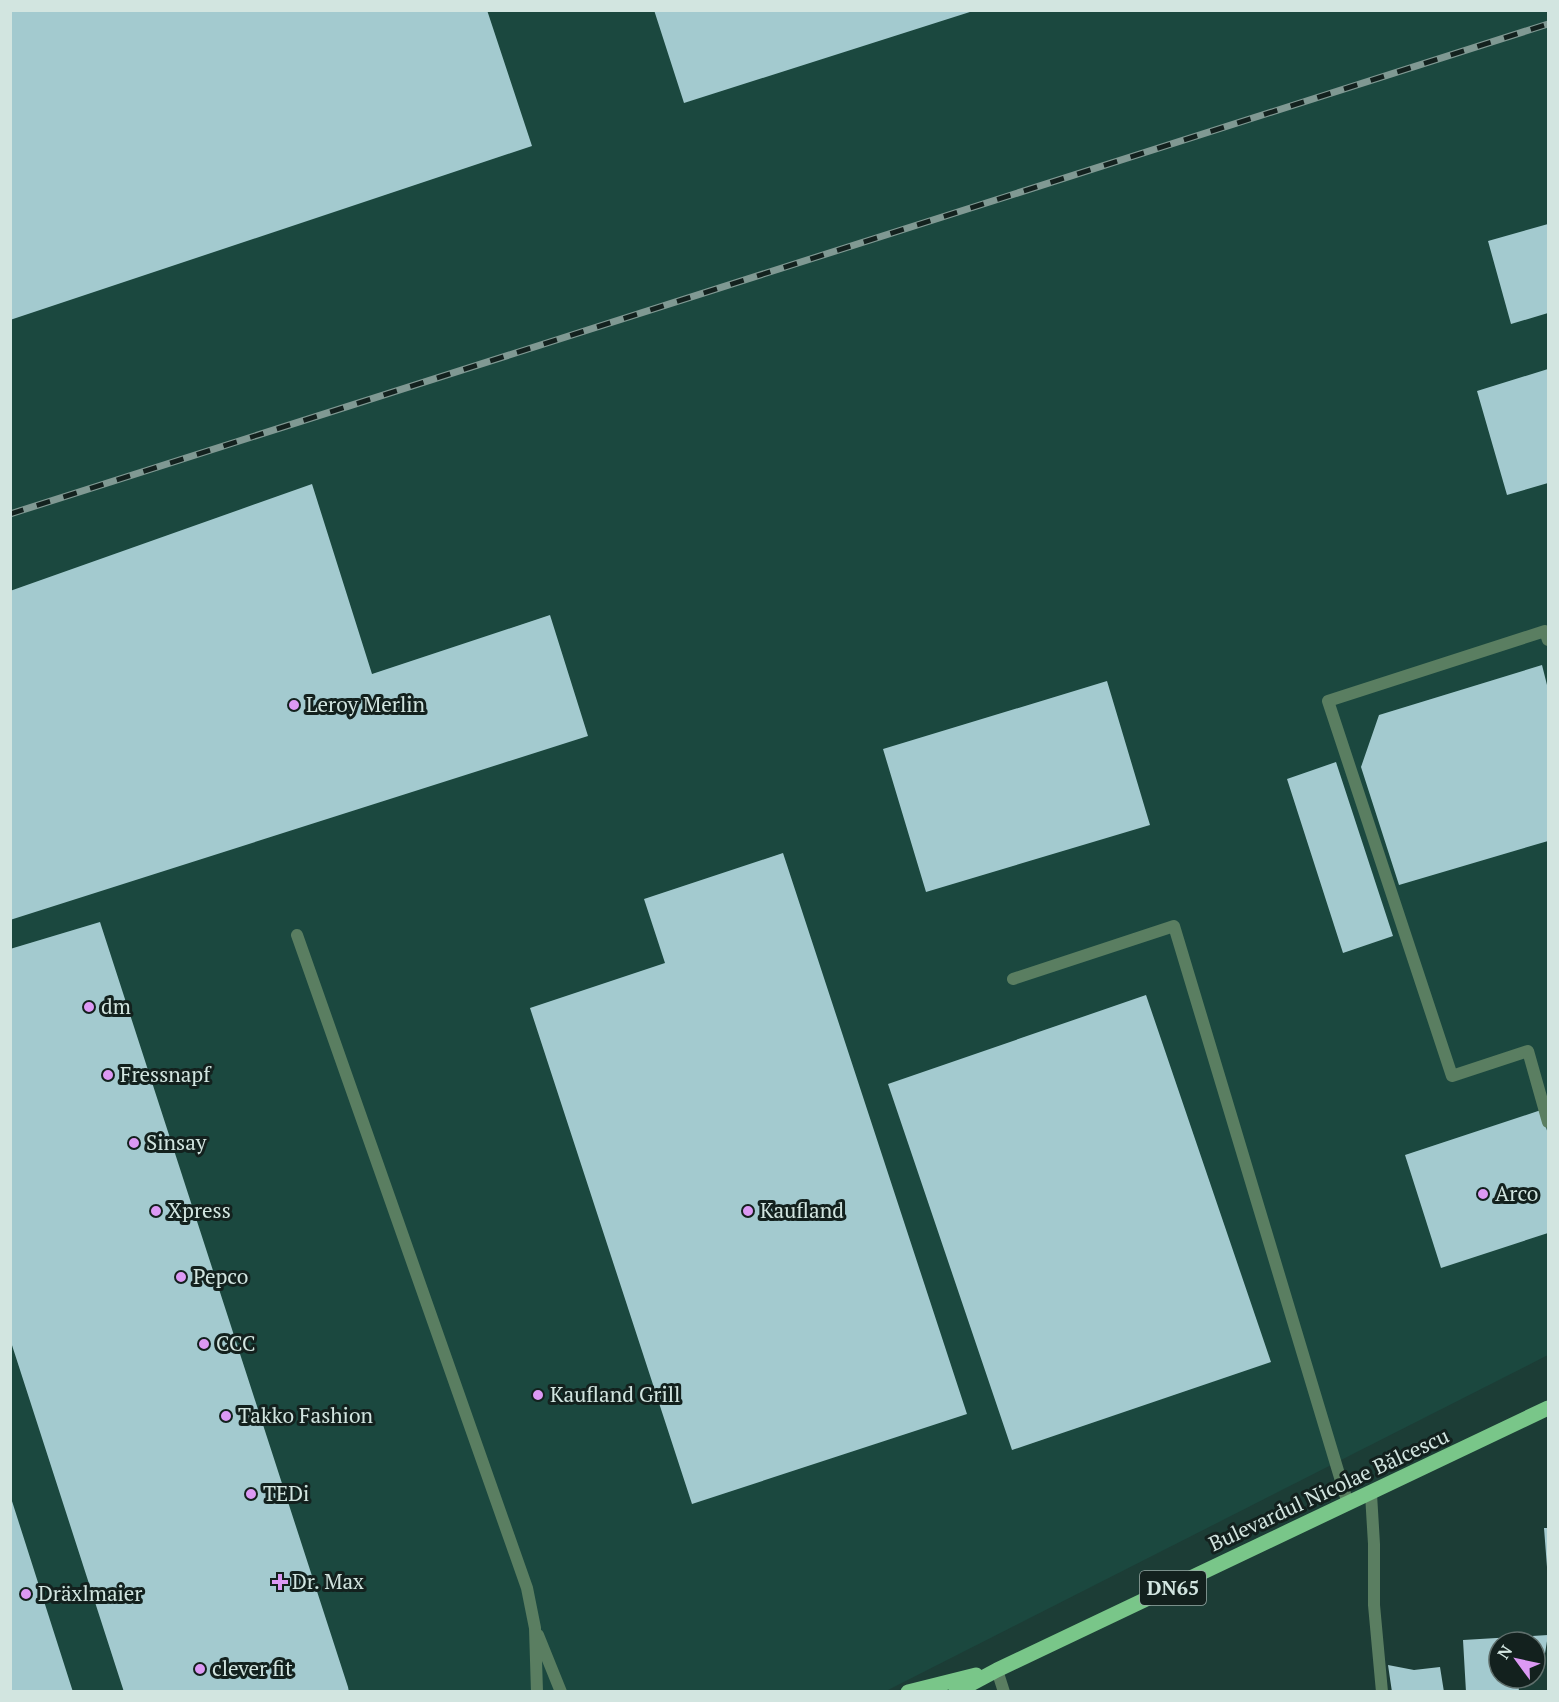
<svg xmlns="http://www.w3.org/2000/svg" width="1559" height="1702" viewBox="0 0 1559 1702" font-family="'PT Serif',serif">
<style>
.built{fill:#1b483f}
.building{fill:#a3cacf}
.lines{fill:none;stroke-linecap:round;stroke-linejoin:round}
.service{stroke:#5a7e61;stroke-width:12}
.minor{stroke:#5a7e61;stroke-width:12}
.primary{stroke:#79c689;stroke-width:15}
.rail-casing{stroke:#809993;stroke-width:7}
.rail{stroke:#13211e;stroke-width:4.5;stroke-dasharray:14;stroke-linecap:butt}
.poi-dot{fill:#dc99f4;stroke:#13211e;stroke-width:2}
.labels{text-anchor:middle;stroke-width:6;stroke-linejoin:round;paint-order:stroke}
.shield{fill:#13211e;stroke:#99aaa6;stroke-width:1.5}
.shield-label{font-size:20px;font-weight:bold;fill:#d2e5e0}
.poi-label{font-size:21px;fill:#d2e5e0;stroke:#13211e;text-anchor:start}
.street-label{font-size:21px;fill:#d2e5e0;stroke:#13211e}
</style>
<rect width="100%" height="100%" fill="#1c3d36"/>
<path class="built" d="M 11,11 L 1548,11 L 1548,1355 L 886,1691 L 11,1692 Z"/>
<path class="building" d="M 10,10 L 487,10 L 532,146 L 10,320 Z
M 654,10 L 973,10 L 973,11 L 684,103 Z
M 1548,224 L 1548,313 L 1511,324 L 1488,241 Z
M 1548,369 L 1548,483 L 1507,495 L 1477,391 Z
M 312,484 L 372,674 L 550,615 L 588,736 L 10,920 L 10,591 Z
M 1542,665 L 1548,689 L 1548,841 L 1399,885 L 1361,767 L 1379,715 Z
M 1107,681 L 1150,825 L 926,892 L 883,749 Z
M 1336,762 L 1393,936 L 1343,953 L 1287,779 Z
M 783,853 L 967,1414 L 692,1504 L 530,1008 L 665,963 L 644,899 Z
M 100,922 L 348,1687 L 349,1692 L 124,1692 L 10,1339 L 10,949 Z
M 1146,995 L 1271,1362 L 1012,1450 L 888,1084 Z
M 1541,1110 L 1548,1134 L 1548,1233 L 1441,1268 L 1405,1155 Z
M 10,1498 L 11,1498 L 73,1692 L 10,1692 Z
M 1544,1528 L 1548,1528 L 1548,1567 L 1547,1567 Z
M 1548,1635 L 1542,1672 L 1535,1674 L 1535,1642 L 1499,1642 L 1499,1678 L 1518,1678 L 1519,1692 L 1466,1692 L 1463,1640 Z
M 1388,1665 L 1414,1670 L 1440,1667 L 1444,1692 L 1392,1692 Z"/>
<g class="lines">
<path class="service" d="M 1548,640 L 1545,631 L 1328,701 L 1452,1076 L 1528,1051 L 1548,1122
M 297,935 L 527,1588 L 535,1628 L 537,1692
M 1013,979 L 1174,926 L 1348,1504
M 538,1635 L 561,1692"/>
<path class="minor" d="M 1371,1494 L 1374,1544 L 1374,1605 L 1382,1692
M 997,1670 L 1004,1692"/>
<path class="primary" d="M 908,1692 L 976,1675
M 956,1692 L 997,1670 L 1548,1408"/>
<g class="rail-casing">
<path id="rail" d="M 10,514 L 1548,24"/>
</g>
<use href="#rail" class="rail"/>
</g>
<g class="poi-dot">
<circle cx="294" cy="705" r="6"/>
<circle cx="89" cy="1007" r="6"/>
<circle cx="108" cy="1075" r="6"/>
<circle cx="134" cy="1143" r="6"/>
<circle cx="1483" cy="1194" r="6"/>
<circle cx="156" cy="1211" r="6"/>
<circle cx="748" cy="1211" r="6"/>
<circle cx="181" cy="1277" r="6"/>
<circle cx="204" cy="1344" r="6"/>
<circle cx="538" cy="1395" r="6"/>
<circle cx="226" cy="1416" r="6"/>
<circle cx="251" cy="1494" r="6"/>
<path d="M277 1573h6v6h6v6h-6v6h-6v-6h-6v-6h6z"/>
<circle cx="26" cy="1594" r="6"/>
<circle cx="200" cy="1669" r="6"/>
</g>
<g class="labels">
<rect class="shield" x="1140" y="1571" width="66" height="34" rx="4.5"/>
<g class="shield-label">
<text x="1173" y="1595">DN65</text>
</g>
<g class="poi-label">
<text x="306" y="712">Leroy Merlin</text>
<text x="101" y="1014">dm</text>
<text x="120" y="1082">Fressnapf</text>
<text x="146" y="1150">Sinsay</text>
<text x="1495" y="1201">Arco</text>
<text x="168" y="1218">Xpress</text>
<text x="760" y="1218">Kaufland</text>
<text x="193" y="1284">Pepco</text>
<text x="216" y="1351">CCC</text>
<text x="550" y="1402">Kaufland Grill</text>
<text x="238" y="1423">Takko Fashion</text>
<text x="263" y="1501">TEDi</text>
<text x="292" y="1589">Dr. Max</text>
<text x="38" y="1601">Dräxlmaier</text>
<text x="212" y="1676">clever fit</text>
</g>
<g class="street-label">
<text transform="translate(1329 1490) rotate(-25)" y="7">Bulevardul Nicolae Bălcescu</text>
</g>
</g>
<rect width="1559" height="1702" fill="none" stroke="#d2e5e0" stroke-width="24"/>
<g transform="translate(1517 1660) rotate(303)"><circle r="28" fill="#13211e" stroke="#5f6f6c" stroke-width="1.5"/>
<path d="M0-4.5L10 22L0 15L-10 22Z" fill="#dc99f4"/>
<text y="-9" font-size="16" font-weight="bold" text-anchor="middle" fill="#d2e5e0">N</text>
</g>
</svg>
